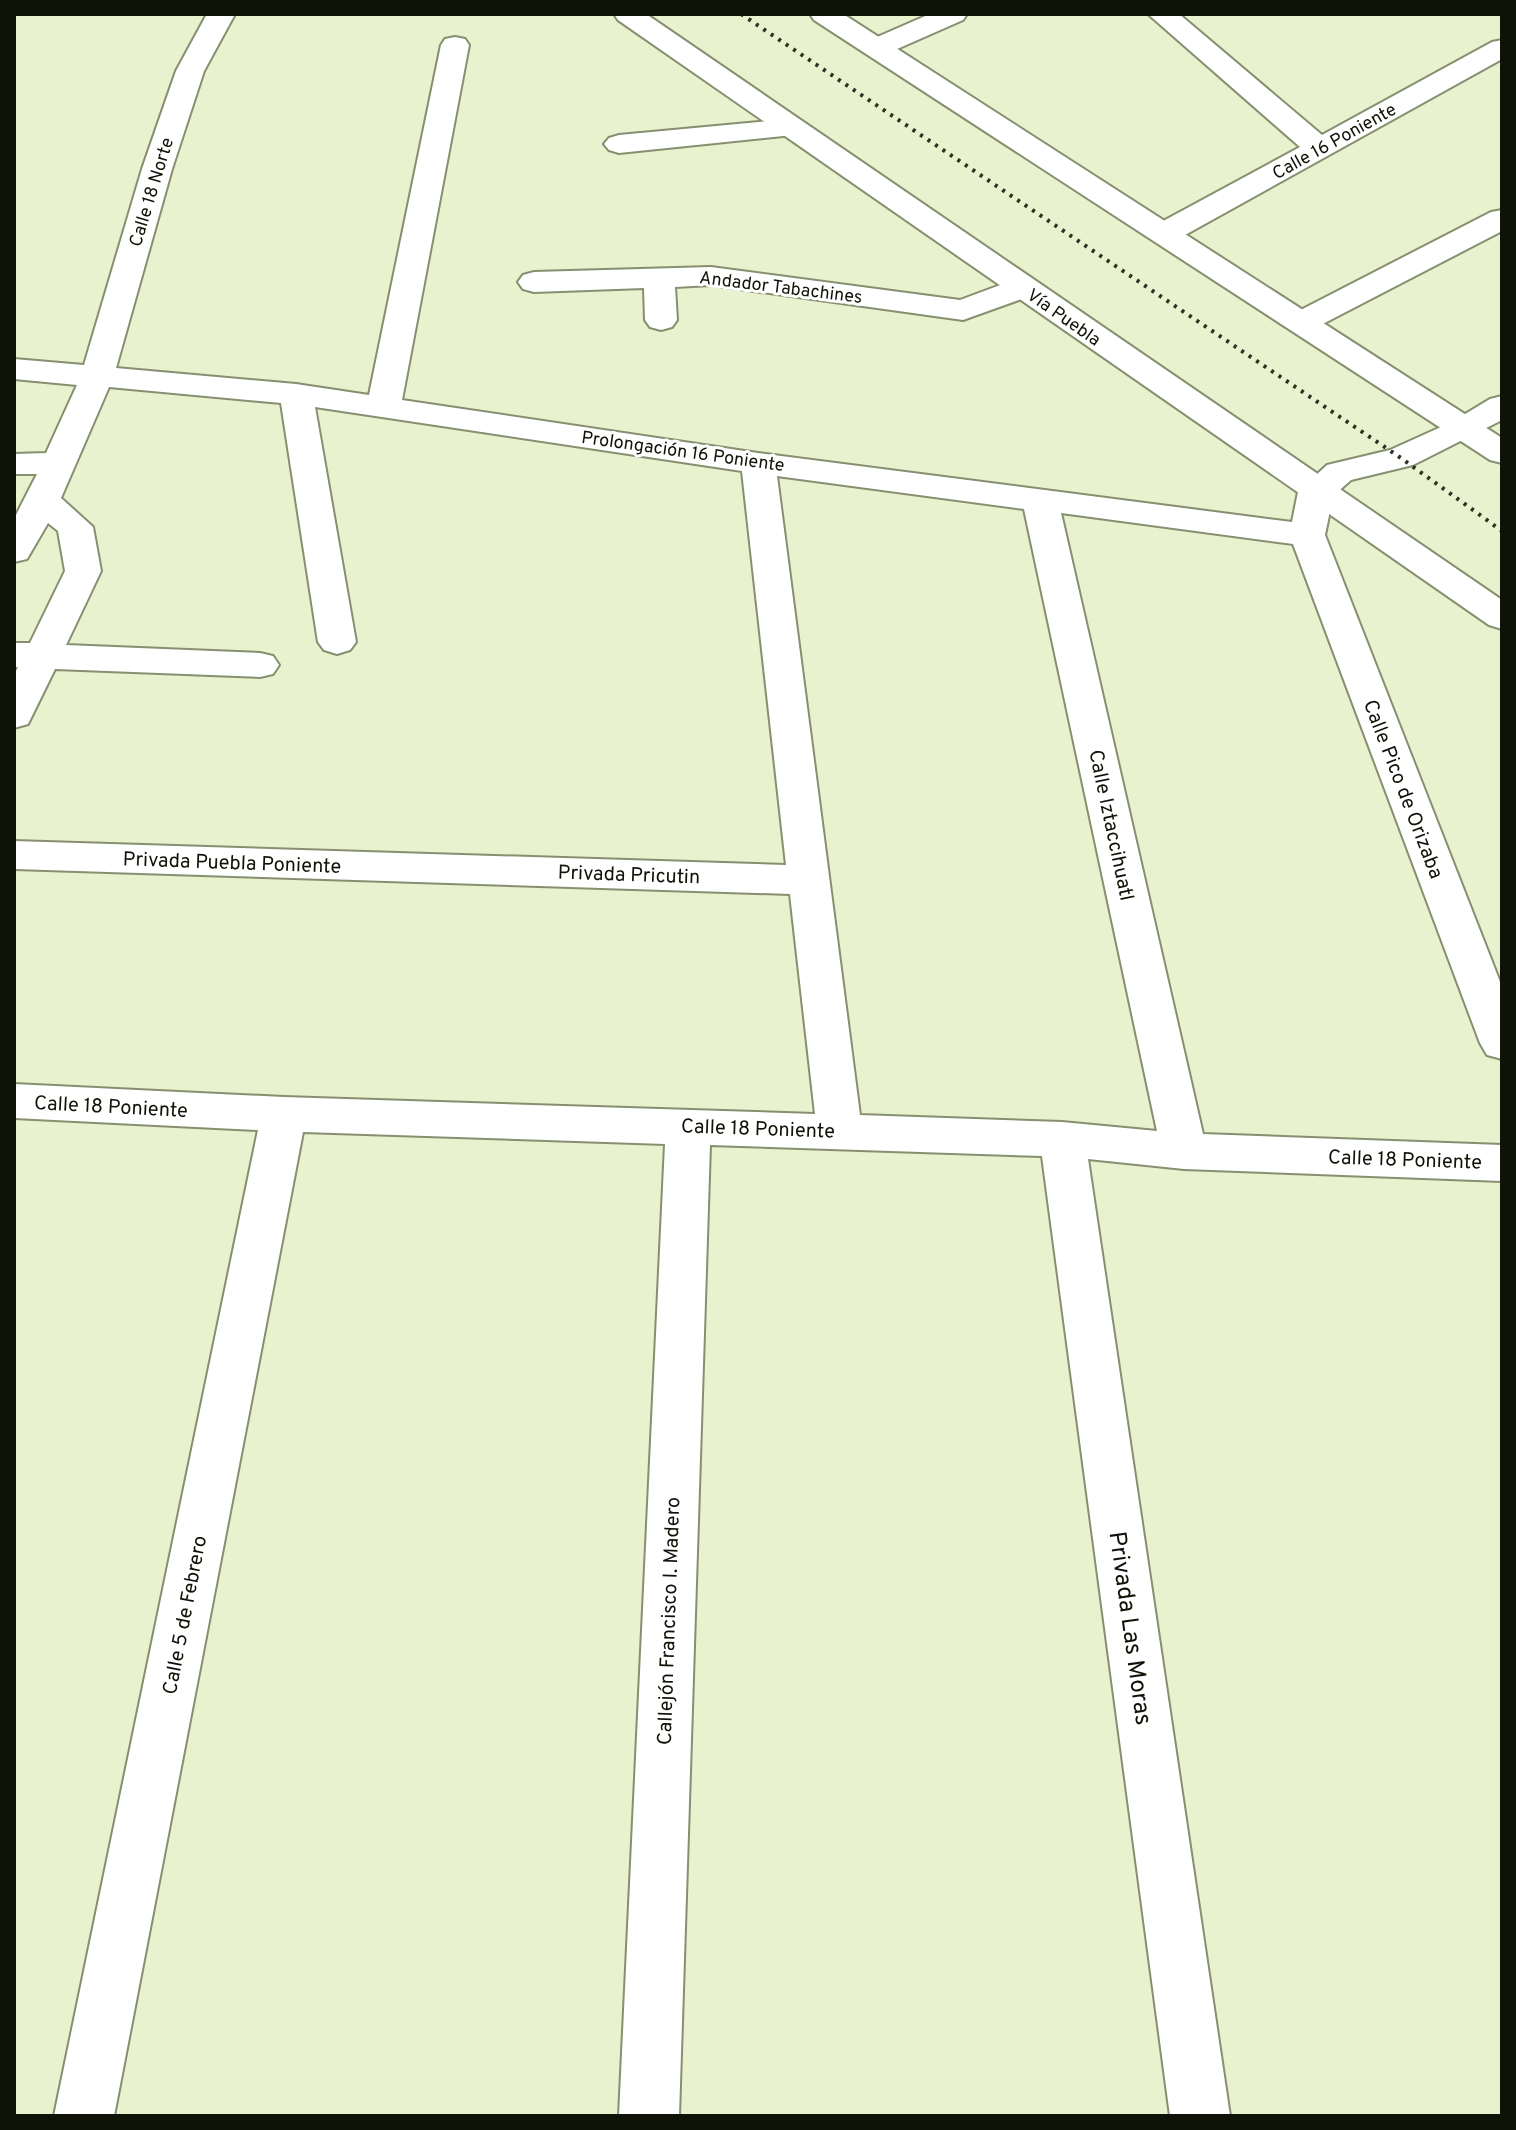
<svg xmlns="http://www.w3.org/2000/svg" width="1516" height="2130" viewBox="0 0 1516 2130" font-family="Overpass,sans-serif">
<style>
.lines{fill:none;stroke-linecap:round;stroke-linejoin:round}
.street-casing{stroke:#868f6f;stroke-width:4}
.secondary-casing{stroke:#868f6f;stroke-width:4}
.street{fill:#fff;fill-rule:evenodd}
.secondary{fill:#fff;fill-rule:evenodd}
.rail{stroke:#2c3122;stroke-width:4;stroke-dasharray:3 6;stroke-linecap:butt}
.labels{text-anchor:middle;stroke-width:6;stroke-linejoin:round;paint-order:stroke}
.far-street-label{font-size:18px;fill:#0f1307;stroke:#fff}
.street-label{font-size:20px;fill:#0f1307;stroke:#fff}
.near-street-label{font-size:24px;fill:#0f1307;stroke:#fff}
</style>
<rect width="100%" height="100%" fill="#e8f2cf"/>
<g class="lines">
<g class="street-casing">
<path id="street" d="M 207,14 L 235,14 L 204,71 L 172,169 L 116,368 L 296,384 L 369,395 L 441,45 L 445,39 L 455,37 L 465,39 L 469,45 L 402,400 L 758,453 L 1292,522 L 1298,492 L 1327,465 L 1390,450 L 1452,422 L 1490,399 L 1502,396 L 1502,420 L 1413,465 L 1351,480 L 1333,496 L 1325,535 L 1502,987 L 1502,1059 L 1487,1055 L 1480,1043 L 1293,544 L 1061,513 L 1203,1134 L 1502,1145 L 1502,1181 L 1184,1169 L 1088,1159 L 1230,2116 L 1170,2116 L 1042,1156 L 710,1145 L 679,2116 L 619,2116 L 665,1144 L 303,1132 L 114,2116 L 54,2116 L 258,1130 L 14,1118 L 14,1084 L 284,1097 L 815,1114 L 790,894 L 14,869 L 14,841 L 786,865 L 742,471 L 315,407 L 356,642 L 350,650 L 337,654 L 324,650 L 318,642 L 281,403 L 109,387 L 61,498 L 93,527 L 101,571 L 66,645 L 260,653 L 273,656 L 279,665 L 273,674 L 260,677 L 55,669 L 28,724 L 14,728 L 14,675 L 18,667 L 14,667 L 14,643 L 30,643 L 65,571 L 58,531 L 48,523 L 27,559 L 14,562 L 14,519 L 37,474 L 14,474 L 14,454 L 46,453 L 77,385 L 14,379 L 14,359 L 84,365 L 142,169 L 176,71 ZM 777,476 L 1024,509 L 1157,1131 L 1062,1122 L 860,1115 Z
M 930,14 L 967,14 L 963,20 L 888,53 L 878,55 L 868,53 L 864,47 L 868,41 Z
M 1148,14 L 1179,14 L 1322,135 L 1492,42 L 1502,40 L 1502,59 L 1176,240 L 1165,242 L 1154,240 L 1150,233 L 1154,226 L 1300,147 Z
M 792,119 L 802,122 L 807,128 L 802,134 L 619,153 L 609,150 L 604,144 L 609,138 L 619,135 Z
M 1502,210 L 1502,231 L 1313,329 L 1302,332 L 1291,329 L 1286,322 L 1291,315 L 1491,212 Z
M 711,267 L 960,300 L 1011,281 L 1022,278 L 1033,281 L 1038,288 L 1033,295 L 963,320 L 711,285 L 675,287 L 677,320 L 672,327 L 661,330 L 650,327 L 645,320 L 644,288 L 534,292 L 523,289 L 518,282 L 523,275 L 534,272 Z"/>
</g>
<g class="secondary-casing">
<path id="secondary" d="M 614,14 L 646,14 L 1502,600 L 1502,629 L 1489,625 L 618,20 Z
M 810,14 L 843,14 L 1502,438 L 1502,463 L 1490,460 L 814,20 Z"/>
</g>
<use href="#street" class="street"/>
<use href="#secondary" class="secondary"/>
<path class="rail" d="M 741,14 L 1401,458 L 1502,531"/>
</g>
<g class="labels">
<g class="far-street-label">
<text transform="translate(1334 141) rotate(-29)" y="6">Calle 16 Poniente</text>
<text transform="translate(151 192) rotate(-73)" y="6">Calle 18 Norte</text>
<text transform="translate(781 287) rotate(7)" y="6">Andador Tabachines</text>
<text transform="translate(1064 317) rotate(35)" y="6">Vía Puebla</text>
<text transform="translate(683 451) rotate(8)" y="6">Prolongación 16 Poniente</text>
</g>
<g class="street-label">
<text transform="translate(1404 789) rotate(69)" y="7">Calle Pico de Orizaba</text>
<text transform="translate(1112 825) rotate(78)" y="7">Calle Iztaccihuatl</text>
<text transform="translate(232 862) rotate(2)" y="7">Privada Puebla Poniente</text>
<text transform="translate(629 874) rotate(2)" y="7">Privada Pricutin</text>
<text transform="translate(111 1106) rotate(3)" y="7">Calle 18 Poniente</text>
<text transform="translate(758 1128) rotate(2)" y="7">Calle 18 Poniente</text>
<text transform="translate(1405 1159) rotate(2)" y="7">Calle 18 Poniente</text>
<text transform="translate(184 1615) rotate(-79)" y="7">Calle 5 de Febrero</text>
<text transform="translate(668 1621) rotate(-88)" y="7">Callejón Francisco I. Madero</text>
</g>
<g class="near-street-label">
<text transform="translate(1131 1628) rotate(82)" y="8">Privada Las Moras</text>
</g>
</g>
<rect width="1516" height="2130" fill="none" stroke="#0f1307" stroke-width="32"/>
</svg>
